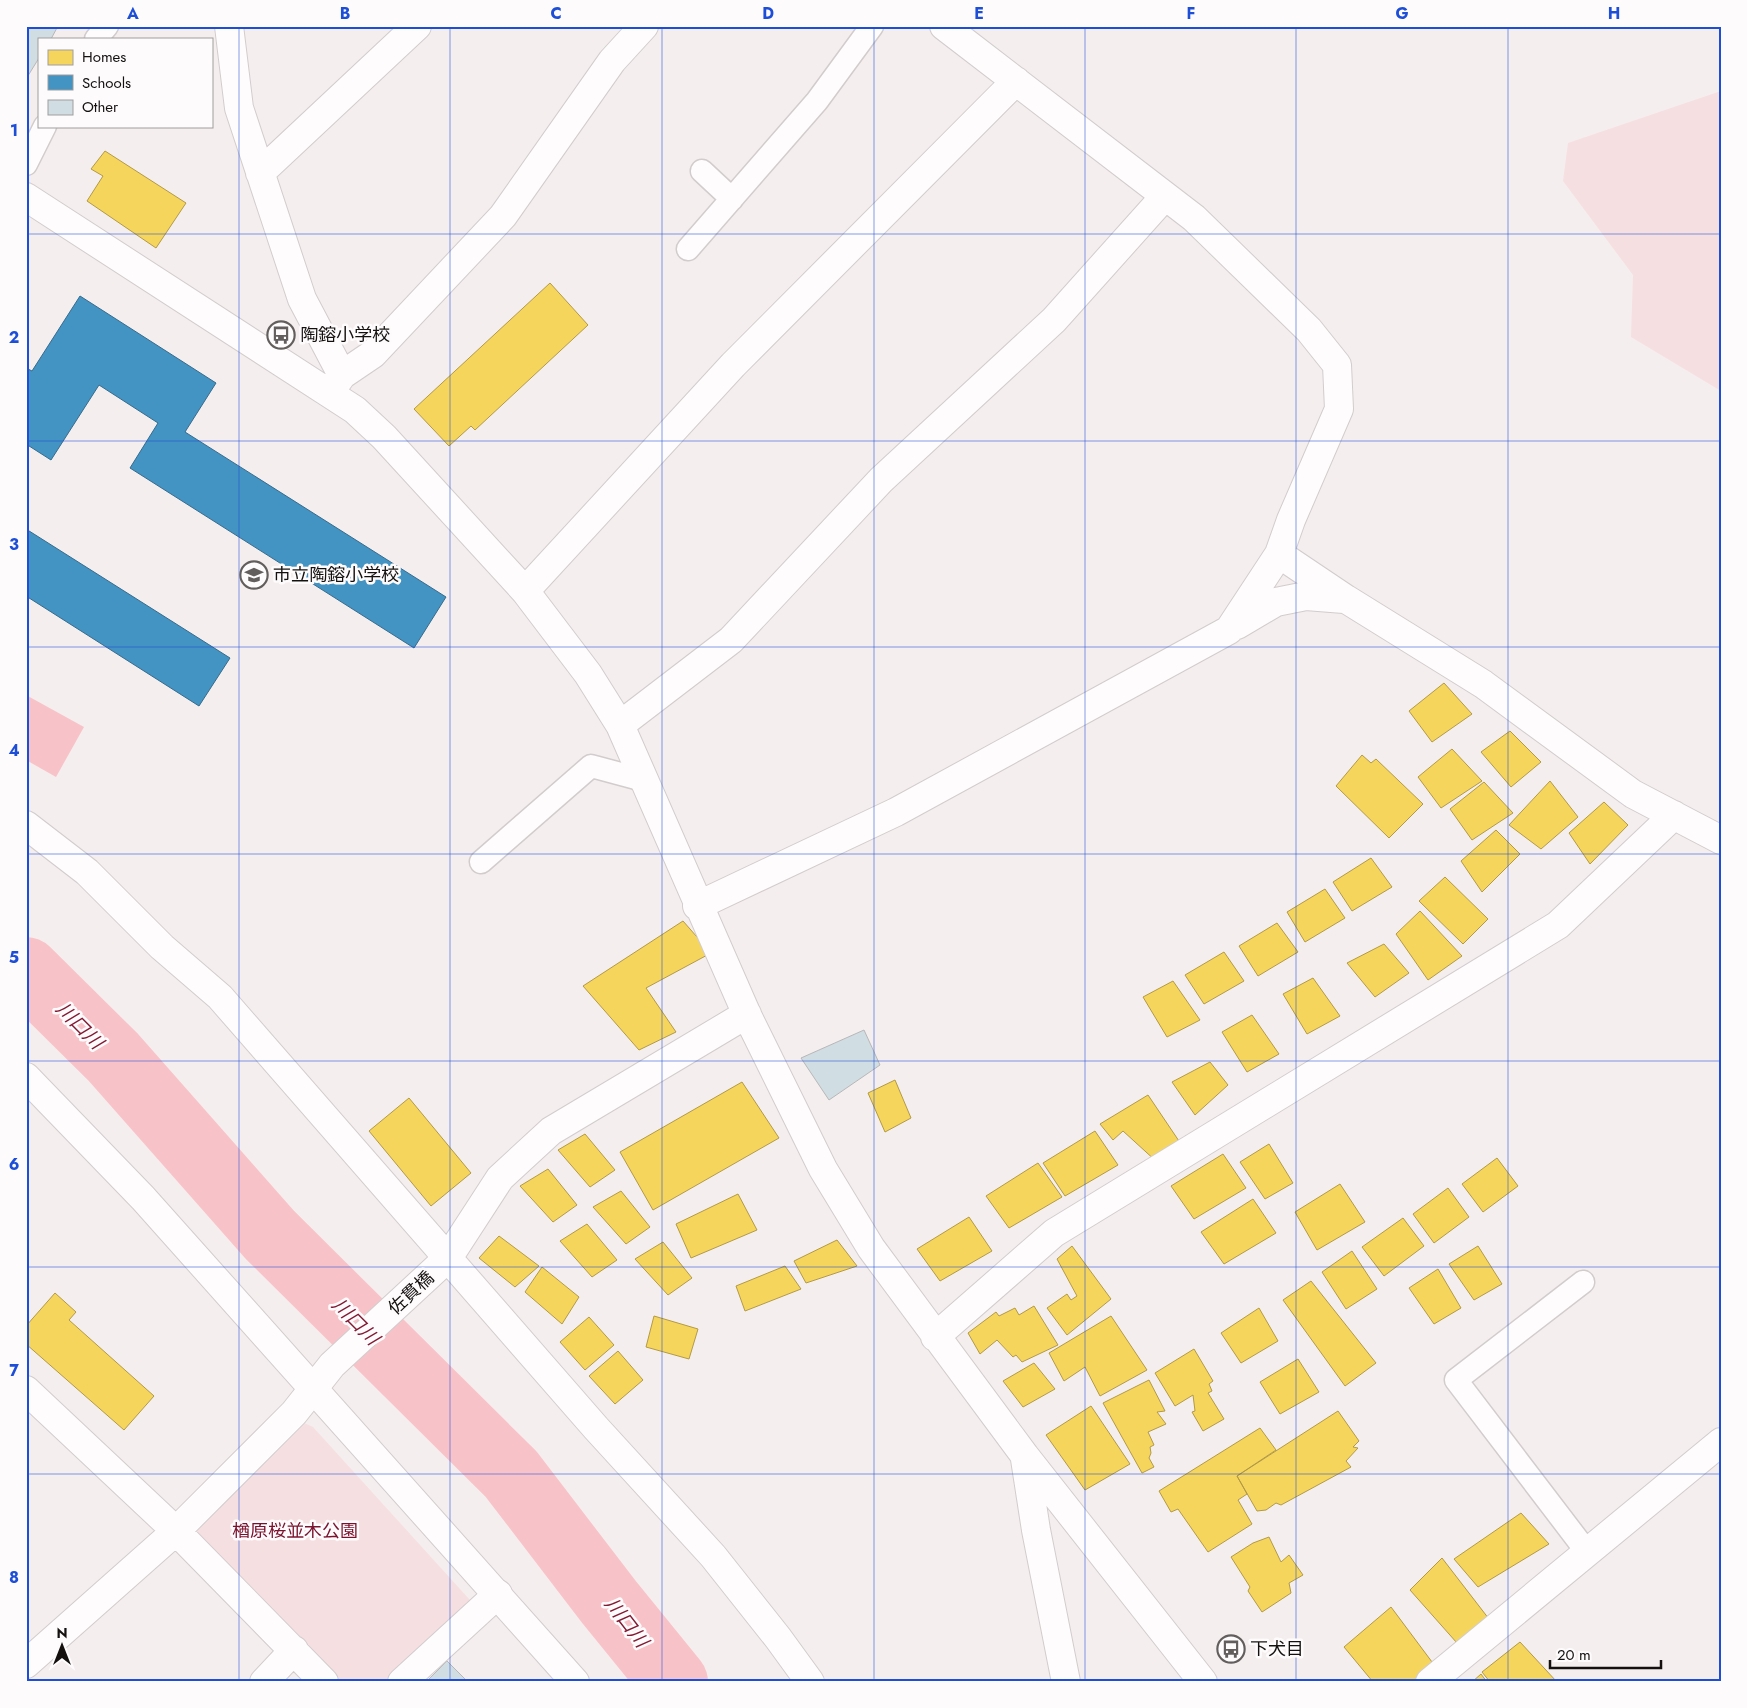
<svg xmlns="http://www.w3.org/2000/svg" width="1747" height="1708" viewBox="0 0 1747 1708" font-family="Jost,'Noto Sans JP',sans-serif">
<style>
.green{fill:#f6dfe1}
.water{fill:#f8c3c8}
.homes{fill:#f6d55c;stroke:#b29a45}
.schools{fill:#4393c3;stroke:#356c8d}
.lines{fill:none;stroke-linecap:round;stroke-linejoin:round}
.river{stroke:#f8c3c8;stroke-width:68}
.building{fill:#d0dde2;stroke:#b8b7b8}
.service-casing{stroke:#d2cccd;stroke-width:25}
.minor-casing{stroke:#d2cccd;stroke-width:30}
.tertiary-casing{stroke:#d2cccd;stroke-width:30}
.service{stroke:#fefcfd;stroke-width:22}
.minor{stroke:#fefcfd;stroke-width:28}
.tertiary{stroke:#fefcfd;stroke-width:28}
.grid{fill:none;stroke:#1d4ed8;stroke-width:1;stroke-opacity:0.55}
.labels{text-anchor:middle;stroke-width:5;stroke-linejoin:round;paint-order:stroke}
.poi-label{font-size:18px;fill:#141010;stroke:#fefbfc;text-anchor:start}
.street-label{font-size:18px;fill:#141010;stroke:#fefbfc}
.park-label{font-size:18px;fill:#7a112e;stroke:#fefbfc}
.water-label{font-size:19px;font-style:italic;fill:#821a33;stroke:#fefbfc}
.neatline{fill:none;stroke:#1d4ed8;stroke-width:2}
.grid-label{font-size:16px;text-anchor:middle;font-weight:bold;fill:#1d4ed8}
</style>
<rect width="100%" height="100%" fill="#f5eeef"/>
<path class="green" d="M 1721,91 L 1721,391 L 1631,337 L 1633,275 L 1563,181 L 1568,143 Z
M 294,1413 L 304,1423 L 313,1427 L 479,1610 L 402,1682 L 324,1682 L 176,1531 Z"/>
<path class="water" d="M 26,695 L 84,727 L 56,777 L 26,760 Z"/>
<path class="homes" d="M 105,151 L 186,203 L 156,248 L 87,201 L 103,176 L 91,169 Z
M 550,283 L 588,325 L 475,430 L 471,426 L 449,446 L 414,409 Z
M 1444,683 L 1472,714 L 1432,742 L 1409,711 Z
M 1510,731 L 1541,762 L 1511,787 L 1481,752 Z
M 1452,749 L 1482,781 L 1441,808 L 1418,777 Z
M 1362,755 L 1371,763 L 1376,759 L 1423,804 L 1389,838 L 1336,786 Z
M 1550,781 L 1578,817 L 1541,849 L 1509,825 Z
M 1484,782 L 1513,813 L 1472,840 L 1450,809 Z
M 1604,802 L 1628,825 L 1590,864 L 1569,833 Z
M 1496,830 L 1520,854 L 1482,892 L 1461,861 Z
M 1371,858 L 1392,887 L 1352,911 L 1333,882 Z
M 1445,877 L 1488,919 L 1463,944 L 1419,901 Z
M 1325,889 L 1345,918 L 1305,942 L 1287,912 Z
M 1420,911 L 1462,956 L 1428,980 L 1396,934 Z
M 683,921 L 711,953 L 646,988 L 676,1032 L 639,1050 L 583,986 Z
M 1277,923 L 1298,952 L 1258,976 L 1239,946 Z
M 1384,944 L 1409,973 L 1375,997 L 1347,963 Z
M 1224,952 L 1244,981 L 1204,1004 L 1185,975 Z
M 1313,978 L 1340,1016 L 1307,1034 L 1283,994 Z
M 1173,981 L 1200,1020 L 1167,1037 L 1143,997 Z
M 1252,1015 L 1279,1054 L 1247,1072 L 1222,1032 Z
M 1210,1062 L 1228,1085 L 1195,1115 L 1172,1082 Z
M 895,1080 L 911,1118 L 885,1132 L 868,1093 Z
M 742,1082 L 779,1138 L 653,1210 L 620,1152 Z
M 1148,1095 L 1183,1147 L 1157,1162 L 1123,1131 L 1113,1140 L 1100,1124 Z
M 409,1098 L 471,1173 L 431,1206 L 369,1131 Z
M 1095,1131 L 1118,1165 L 1065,1196 L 1043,1163 Z
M 585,1134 L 615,1170 L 590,1187 L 558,1150 Z
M 1269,1144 L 1293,1183 L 1265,1199 L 1240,1162 Z
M 1223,1154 L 1246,1188 L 1194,1219 L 1171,1186 Z
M 1497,1158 L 1518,1186 L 1483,1212 L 1462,1184 Z
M 1038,1163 L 1062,1197 L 1009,1228 L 986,1196 Z
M 548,1169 L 577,1205 L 553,1222 L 520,1186 Z
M 1340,1184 L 1365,1222 L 1317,1250 L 1295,1212 Z
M 1448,1188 L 1469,1217 L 1434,1243 L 1413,1214 Z
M 621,1191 L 650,1227 L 626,1244 L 593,1207 Z
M 738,1194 L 757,1230 L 691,1258 L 676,1224 Z
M 1253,1199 L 1276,1233 L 1224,1264 L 1201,1232 Z
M 969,1217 L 992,1251 L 940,1281 L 917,1249 Z
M 1403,1218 L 1424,1246 L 1384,1276 L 1362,1247 Z
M 587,1224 L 617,1260 L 592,1277 L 560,1241 Z
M 499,1236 L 539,1266 L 515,1287 L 479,1258 Z
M 837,1240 L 857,1266 L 806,1283 L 794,1261 Z
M 663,1242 L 692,1278 L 668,1295 L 635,1259 Z
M 1072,1246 L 1111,1299 L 1067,1335 L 1047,1308 L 1067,1294 L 1071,1300 L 1077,1296 L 1057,1259 Z
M 1478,1246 L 1502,1284 L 1474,1300 L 1449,1264 Z
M 1352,1251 L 1377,1289 L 1346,1309 L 1322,1272 Z
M 785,1266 L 801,1289 L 745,1311 L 736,1286 Z
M 542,1267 L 579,1297 L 562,1324 L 525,1292 Z
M 1438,1269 L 1461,1308 L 1434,1324 L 1409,1288 Z
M 1311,1281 L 1376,1363 L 1345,1386 L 1283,1300 Z
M 55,1293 L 76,1312 L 69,1320 L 154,1396 L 124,1430 L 26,1344 L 26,1326 Z
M 1034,1306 L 1058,1345 L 1022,1362 L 1016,1355 L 1013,1357 L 997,1340 L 980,1354 L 968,1333 L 996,1312 L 999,1316 L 1015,1308 L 1019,1315 Z
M 1259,1308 L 1278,1341 L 1241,1363 L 1221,1333 Z
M 654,1316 L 698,1329 L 689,1359 L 646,1347 Z
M 1111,1316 L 1147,1370 L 1100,1396 L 1085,1367 L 1064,1381 L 1049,1353 Z
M 589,1317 L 614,1345 L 585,1370 L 560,1342 Z
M 1194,1349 L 1213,1381 L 1209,1384 L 1212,1391 L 1208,1393 L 1224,1419 L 1203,1431 L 1192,1412 L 1195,1411 L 1193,1395 L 1175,1406 L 1155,1373 Z
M 618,1351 L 643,1380 L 615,1404 L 589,1376 Z
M 1298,1359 L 1319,1392 L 1280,1414 L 1260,1382 Z
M 1034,1363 L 1055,1389 L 1023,1407 L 1003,1381 Z
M 1149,1380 L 1165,1411 L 1157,1412 L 1166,1424 L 1148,1432 L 1154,1445 L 1150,1447 L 1151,1453 L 1149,1458 L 1154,1467 L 1142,1473 L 1103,1403 Z
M 1091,1406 L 1130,1464 L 1085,1490 L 1046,1435 Z
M 1338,1411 L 1359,1441 L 1353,1447 L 1358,1448 L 1346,1461 L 1351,1467 L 1281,1505 L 1276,1503 L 1266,1510 L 1257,1511 L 1237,1476 Z
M 1260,1428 L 1276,1450 L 1237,1476 L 1247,1494 L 1238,1500 L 1252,1524 L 1208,1552 L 1178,1509 L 1171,1512 L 1159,1491 Z
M 1521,1513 L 1549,1544 L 1478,1587 L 1454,1559 Z
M 1269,1537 L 1281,1562 L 1289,1555 L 1303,1575 L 1289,1583 L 1291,1593 L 1262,1612 L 1248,1591 L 1250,1587 L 1231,1557 L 1253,1543 Z
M 1442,1558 L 1489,1619 L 1457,1643 L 1410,1590 Z
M 1391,1607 L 1435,1666 L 1415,1682 L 1373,1682 L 1344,1647 Z
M 1520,1642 L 1557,1682 L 1490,1682 L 1482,1672 Z
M 1481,1674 L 1487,1682 L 1472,1682 Z"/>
<path class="schools" d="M 80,296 L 216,383 L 185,432 L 446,597 L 414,648 L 130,468 L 158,423 L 99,385 L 51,460 L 26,444 L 26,368 L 32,371 Z
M 26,529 L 230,658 L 199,706 L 26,596 Z"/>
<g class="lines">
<path class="river" d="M 26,971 L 113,1057 L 270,1235 L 511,1474 L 609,1602 L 674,1682"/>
</g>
<path class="building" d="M 26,26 L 58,26 L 51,39 L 39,39 L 39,58 L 26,79 Z
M 864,1030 L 880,1065 L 829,1100 L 801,1058 Z
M 447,1661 L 468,1682 L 426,1682 Z"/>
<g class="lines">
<g class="service-casing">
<path id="service" d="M 96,39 L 107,26
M 26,164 L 45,126
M 702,171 L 732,199
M 688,249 L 817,101 L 872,26
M 481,862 L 591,766 L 643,780
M 1583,1282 L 1456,1380 L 1587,1552"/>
</g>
<g class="minor-casing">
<path id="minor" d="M 229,26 L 239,108 L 302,299 L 342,375 L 332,389
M 260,173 L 417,26
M 26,197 L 355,410 L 384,437 L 525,591 L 588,674 L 620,725 L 748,1017 L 823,1169 L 871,1248 L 1025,1456 L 1203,1682
M 342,375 L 373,354 L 503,216 L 612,61 L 644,26
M 1279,554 L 1346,599 L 1483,684 L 1633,794 L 1721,840
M 525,591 L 733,365 L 1016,81
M 1237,625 L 1276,602 L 1306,596 L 1344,599
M 620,725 L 731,640 L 881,480 L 1054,320 L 1165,196
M 26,825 L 87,872 L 162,947 L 220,997 L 596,1428 L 713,1556 L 778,1638 L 810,1682
M 697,906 L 896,812 L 1229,630 L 1279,554 L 1291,520 L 1339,409 L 1337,365 L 1309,330 L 1194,218 L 944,26
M 935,1337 L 1054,1233 L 1558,925 L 1674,815
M 26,1390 L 176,1531 L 324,1682
M 1025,1459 L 1036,1530 L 1066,1682
M 26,1664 L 176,1531 L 294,1413 L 332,1365 L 438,1267 L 448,1258 L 500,1178 L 551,1131 L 747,1014
M 264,1682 L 294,1650
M 402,1682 L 498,1594
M 1430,1682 L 1721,1442"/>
</g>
<g class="tertiary-casing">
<path id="tertiary" d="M 26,1077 L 143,1198 L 575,1682"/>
</g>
<use href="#service" class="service"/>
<use href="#minor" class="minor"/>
<use href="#tertiary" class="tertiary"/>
</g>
<path class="grid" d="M 239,26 L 239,1682M 450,26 L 450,1682M 662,26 L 662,1682M 874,26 L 874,1682M 1085,26 L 1085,1682M 1296,26 L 1296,1682M 1508,26 L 1508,1682M 26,234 L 1721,234M 26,441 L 1721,441M 26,647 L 1721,647M 26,854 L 1721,854M 26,1061 L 1721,1061M 26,1267 L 1721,1267M 26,1474 L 1721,1474"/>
<defs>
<g id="bus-ring" transform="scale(1.4375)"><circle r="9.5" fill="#fefbfc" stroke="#635e5e" stroke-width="1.5"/><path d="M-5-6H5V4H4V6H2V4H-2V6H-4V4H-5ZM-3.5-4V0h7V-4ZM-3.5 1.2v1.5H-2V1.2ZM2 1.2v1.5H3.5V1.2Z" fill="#635e5e"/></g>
<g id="school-ring" transform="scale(1.4375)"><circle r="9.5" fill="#fefbfc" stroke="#635e5e" stroke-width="1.5"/><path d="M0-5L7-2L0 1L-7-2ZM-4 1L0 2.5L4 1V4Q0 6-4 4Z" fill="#635e5e"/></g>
</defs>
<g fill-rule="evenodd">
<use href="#bus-ring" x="281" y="335"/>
<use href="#school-ring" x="254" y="575"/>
<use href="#bus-ring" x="1231" y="1649"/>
</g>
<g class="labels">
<g class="poi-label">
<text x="300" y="341">陶鎔小学校</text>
<text x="273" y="581">市立陶鎔小学校</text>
<text x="1250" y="1655">下犬目</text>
</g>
<g class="street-label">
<text transform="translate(411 1293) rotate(-43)" y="6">佐貫橋</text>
</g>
<g class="park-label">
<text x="295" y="1537">楢原桜並木公園</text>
</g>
<g class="water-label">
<text transform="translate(80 1025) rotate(45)" y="7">川口川</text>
<text transform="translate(356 1321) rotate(45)" y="7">川口川</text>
<text transform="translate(627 1622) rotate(52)" y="7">川口川</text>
</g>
</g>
<rect width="1747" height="1708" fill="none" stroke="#fefbfc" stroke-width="55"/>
<rect x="38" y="38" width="175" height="90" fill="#fefbfc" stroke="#a09d9e"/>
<rect x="48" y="50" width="25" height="15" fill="#f6d55c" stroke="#a09d9e"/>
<text x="82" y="62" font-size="15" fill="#141010">Homes</text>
<rect x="48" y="75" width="25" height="15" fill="#4393c3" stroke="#a09d9e"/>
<text x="82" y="88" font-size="15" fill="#141010">Schools</text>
<rect x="48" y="100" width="25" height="15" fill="#d0dde2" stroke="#a09d9e"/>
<text x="82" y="112" font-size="15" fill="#141010">Other</text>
<g transform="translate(62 1646)" stroke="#fefbfc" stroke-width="4" paint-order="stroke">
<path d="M0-4L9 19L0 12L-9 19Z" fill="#141010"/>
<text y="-8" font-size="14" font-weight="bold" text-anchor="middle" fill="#141010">N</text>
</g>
<path d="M1550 1660v8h111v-8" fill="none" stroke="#141010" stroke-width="2.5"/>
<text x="1557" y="1660" font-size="15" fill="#141010" stroke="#fefbfc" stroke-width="4" paint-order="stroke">20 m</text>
<rect x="28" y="28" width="1692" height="1652" class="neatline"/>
<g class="grid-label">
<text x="133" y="19">A</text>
<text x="345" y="19">B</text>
<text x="556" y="19">C</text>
<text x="768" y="19">D</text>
<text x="979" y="19">E</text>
<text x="1191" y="19">F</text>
<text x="1402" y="19">G</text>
<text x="1614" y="19">H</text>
<text x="14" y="136">1</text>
<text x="14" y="343">2</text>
<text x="14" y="550">3</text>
<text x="14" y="756">4</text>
<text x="14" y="963">5</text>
<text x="14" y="1170">6</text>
<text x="14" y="1376">7</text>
<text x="14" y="1583">8</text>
</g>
</svg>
